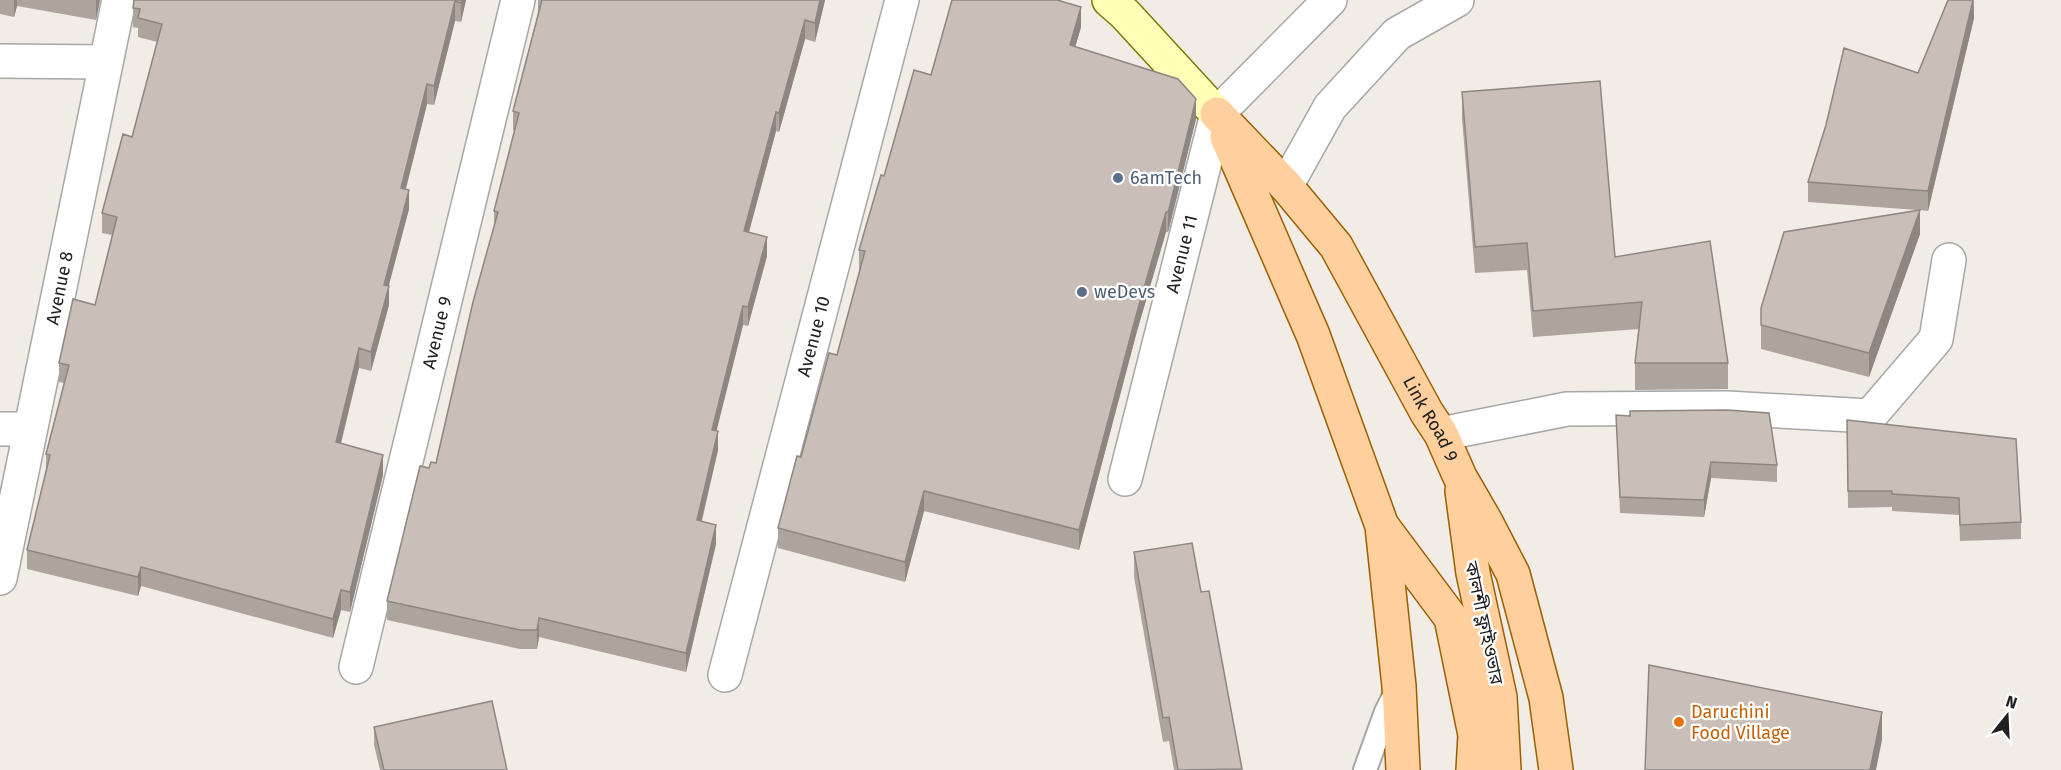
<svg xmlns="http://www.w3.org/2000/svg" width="2061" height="770" viewBox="0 0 2061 770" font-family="'Fira Sans','Noto Sans Bengali',sans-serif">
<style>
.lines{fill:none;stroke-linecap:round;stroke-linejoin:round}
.service-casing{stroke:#a7a7a7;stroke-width:26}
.minor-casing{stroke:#a7a7a7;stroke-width:36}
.secondary-casing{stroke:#787e00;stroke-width:36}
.primary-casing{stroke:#9c5f00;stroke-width:36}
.service{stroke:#fff;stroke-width:22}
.minor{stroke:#fff;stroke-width:33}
.secondary{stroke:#fffeb6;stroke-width:33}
.primary{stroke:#ffcf9d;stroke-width:33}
.wall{fill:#aea49e}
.shaded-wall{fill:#8d8681}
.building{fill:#cabfb8;stroke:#8d8681;stroke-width:1.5}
.service-dot{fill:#5c6f8a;stroke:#fff;stroke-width:2}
.food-dot{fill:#e8710a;stroke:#fff;stroke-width:2}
.labels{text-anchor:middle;stroke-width:4.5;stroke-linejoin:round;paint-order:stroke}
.service-label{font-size:18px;fill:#4e5e75;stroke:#fff;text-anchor:start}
.street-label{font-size:18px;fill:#202020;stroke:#fff}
.food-label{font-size:18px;fill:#c56008;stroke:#fff;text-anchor:start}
</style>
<rect width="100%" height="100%" fill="#f1ede6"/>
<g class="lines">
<g class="service-casing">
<path id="service" d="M 1365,770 L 1386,712 L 1397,690"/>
</g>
<g class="minor-casing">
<g id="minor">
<path d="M 0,61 L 105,62"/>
<path d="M 1286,186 L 1330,107 L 1397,34 L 1457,0"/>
<path d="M 0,429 L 29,429"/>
<path d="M 1441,434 L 1567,409 L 1727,408 L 1870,416 L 1936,339 L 1949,260"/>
<path id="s1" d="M 1125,479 L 1217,114 L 1330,0"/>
<path id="s2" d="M 0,578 L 119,0"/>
<path id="s3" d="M 356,667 L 518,0"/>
<path id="s4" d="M 725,675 L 902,0"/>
</g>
</g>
<g class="secondary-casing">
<path id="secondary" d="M 1109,0 L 1125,14 L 1217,114"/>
</g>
<g class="primary-casing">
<g id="primary">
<path id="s5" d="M 1217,114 L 1286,186 L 1336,246 L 1427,413 L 1441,434 L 1460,477 L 1486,522 L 1513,574 L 1546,698 L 1556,770"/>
<path d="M 1227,137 L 1313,335 L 1382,526 L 1399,686 L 1403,770"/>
<path d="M 1462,491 L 1473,573 L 1500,697 L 1504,770"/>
<path d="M 1383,527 L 1451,618 L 1475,735 L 1473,770"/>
</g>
</g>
<use href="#service" class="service"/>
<use href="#minor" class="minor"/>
<use href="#secondary" class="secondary"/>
<use href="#primary" class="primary"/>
</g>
<path class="wall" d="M 0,0 L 100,0 L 96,20 L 17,6 L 14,17 L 0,14 Z
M 466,0 L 461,22 L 455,21 L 434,105 L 427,104 L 406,189 L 409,209 L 388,286 L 389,305 L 371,371 L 359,368 L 341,444 L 383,475 L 350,612 L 341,610 L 333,638 L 141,586 L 138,596 L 27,569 L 27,550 L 46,470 L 46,454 L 64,383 L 59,382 L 59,363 L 95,305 L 112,235 L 102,233 L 102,213 L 132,137 L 157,42 L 138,37 L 138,28 L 133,27 L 133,8 Z
M 538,0 L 825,0 L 815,42 L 805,39 L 779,132 L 776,131 L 749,232 L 767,256 L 748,326 L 743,325 L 716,431 L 718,450 L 702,521 L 716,544 L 686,672 L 539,637 L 537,649 L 520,649 L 387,620 L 387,601 L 429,468 L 436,463 L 494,228 L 494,211 L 515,131 L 513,130 L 513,111 L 538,13 Z
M 1974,0 L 1974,18 L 1928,211 L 1920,210 L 1920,234 L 1869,377 L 1761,349 L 1761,308 L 1917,210 L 1808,202 L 1808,182 L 1918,73 Z
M 1081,27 L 1075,47 L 1196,119 L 1169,229 L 1168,232 L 1166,232 L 1137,331 L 1079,550 L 924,511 L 905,582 L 778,548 L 778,528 L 801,457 L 837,355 L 860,270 L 859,270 L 859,250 L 884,176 Z
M 1462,92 L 1615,257 L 1728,363 L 1728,389 L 1635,390 L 1635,363 L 1639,329 L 1533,337 L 1527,270 L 1475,273 L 1462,119 Z
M 1616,415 L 1630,416 L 1777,465 L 1777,482 L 1711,478 L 1704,517 L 1620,513 Z
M 1847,420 L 2021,522 L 2021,539 L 1960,541 L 1959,515 L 1892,511 L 1892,507 L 1848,508 Z
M 1134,552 L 1201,592 L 1209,591 L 1242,770 L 1174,770 L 1169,741 L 1163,742 L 1134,577 Z
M 374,727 L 507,770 L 380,770 L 374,745 Z"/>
<path class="shaded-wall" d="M 14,0 L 17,0 L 17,6 L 14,17 Z
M 96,0 L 100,0 L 96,20 Z
M 462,0 L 466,0 L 461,22 L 461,3 Z
M 820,0 L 825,0 L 815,42 L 815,23 Z
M 1973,0 L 1974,18 L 1928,211 L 1928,191 Z
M 455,1 L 455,21 L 434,105 L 434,86 Z
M 1081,7 L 1081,27 L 1070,65 L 1070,45 Z
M 805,20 L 805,39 L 779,132 L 779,113 Z
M 427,84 L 427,104 L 401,207 L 401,188 Z
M 1196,99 L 1196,119 L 1168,232 L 1168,212 Z
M 776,112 L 776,131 L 744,250 L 744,231 Z
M 409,190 L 409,209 L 384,304 L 384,285 Z
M 1920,210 L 1920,234 L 1869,377 L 1869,353 Z
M 1166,212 L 1166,232 L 1137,331 L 1079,550 L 1079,530 L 1137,312 Z
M 767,237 L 767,256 L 748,326 L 748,307 Z
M 389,286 L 389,305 L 371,371 L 371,352 Z
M 743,306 L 743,325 L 712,449 L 712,430 Z
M 359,348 L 359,368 L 336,462 L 336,442 Z
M 718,431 L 718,450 L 697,539 L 697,520 Z
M 383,455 L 383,475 L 350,612 L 350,592 Z
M 1711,462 L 1711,478 L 1704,517 L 1704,500 Z
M 924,491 L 924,511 L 905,582 L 905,562 Z
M 716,525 L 716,544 L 686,672 L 686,653 Z
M 141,567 L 141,586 L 138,596 L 138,577 Z
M 341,590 L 341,610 L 333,638 L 333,619 Z
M 539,618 L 539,637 L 537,649 L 537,630 Z
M 1882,712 L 1882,740 L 1876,770 L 1870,770 Z"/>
<path class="building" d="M 134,0 L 462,0 L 461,3 L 455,1 L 434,86 L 427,84 L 401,188 L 409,190 L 384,285 L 389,286 L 371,352 L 359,348 L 336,442 L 383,455 L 350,592 L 341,590 L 333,619 L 141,567 L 138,577 L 27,550 L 50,455 L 46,454 L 69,365 L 59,363 L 73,299 L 95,305 L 117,217 L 102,213 L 123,134 L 132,137 L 162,24 L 138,18 L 140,9 L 133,8 Z
M 542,0 L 820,0 L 815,23 L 805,20 L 779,113 L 776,112 L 744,231 L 767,237 L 748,307 L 743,306 L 712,430 L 718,431 L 697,520 L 716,525 L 686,653 L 539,618 L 537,630 L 520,630 L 387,601 L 420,466 L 429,468 L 431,462 L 436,463 L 473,302 L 498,212 L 494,211 L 519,113 L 513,111 Z
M 952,0 L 1057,0 L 1081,7 L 1070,45 L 1178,79 L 1196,99 L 1169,209 L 1168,212 L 1166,212 L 1137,312 L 1079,530 L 924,491 L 905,562 L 778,528 L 797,456 L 801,457 L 829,353 L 837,355 L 865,251 L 859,250 L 881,175 L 884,176 L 914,70 L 931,75 Z
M 1948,0 L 1973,0 L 1928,191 L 1808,182 L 1826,125 L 1844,48 L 1918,73 Z
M 1600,81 L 1615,257 L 1710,241 L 1728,363 L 1635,363 L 1642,302 L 1533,311 L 1527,243 L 1475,247 L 1462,92 Z
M 1920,210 L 1869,353 L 1761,325 L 1761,308 L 1784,232 Z
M 1727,410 L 1769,413 L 1777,465 L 1711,462 L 1704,500 L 1620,497 L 1616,415 L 1630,416 L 1630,411 Z
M 1847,420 L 2016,439 L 2021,522 L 1960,525 L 1959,498 L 1892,494 L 1892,491 L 1848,491 Z
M 1192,543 L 1201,592 L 1209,591 L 1242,769 L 1178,770 L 1169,717 L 1163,718 L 1134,552 Z
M 1649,665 L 1882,712 L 1870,770 L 1645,770 Z
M 492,701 L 507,770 L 384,770 L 374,727 Z"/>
<g class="service-dot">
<circle cx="1118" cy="178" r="6"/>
<circle cx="1082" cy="292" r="6"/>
</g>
<circle class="food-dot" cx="1679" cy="722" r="6"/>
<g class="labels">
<g class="service-label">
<text x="1130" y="184">6amTech</text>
<text x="1094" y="298">weDevs</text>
</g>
<g class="street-label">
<text dy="6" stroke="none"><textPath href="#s1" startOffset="232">Avenue 11</textPath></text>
<text dy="6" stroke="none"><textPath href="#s2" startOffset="296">Avenue 8</textPath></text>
<text dy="6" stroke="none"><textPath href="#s3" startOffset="344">Avenue 9</textPath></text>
<text dy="6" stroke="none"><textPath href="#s4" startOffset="350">Avenue 10</textPath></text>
<text dy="6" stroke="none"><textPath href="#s5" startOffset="375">Link Road 9</textPath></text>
<text transform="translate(1484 623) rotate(78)" y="6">কালশী ফ্লাইওভার</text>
</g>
<g class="food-label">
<text x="1691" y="718">Daruchini<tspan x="1691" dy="21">Food Village</tspan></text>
</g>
</g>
<g transform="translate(2007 716) rotate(18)" stroke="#ffffff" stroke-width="4.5" paint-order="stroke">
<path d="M0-4.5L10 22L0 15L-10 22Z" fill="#202020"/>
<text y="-9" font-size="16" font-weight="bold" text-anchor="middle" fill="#202020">N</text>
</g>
</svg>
